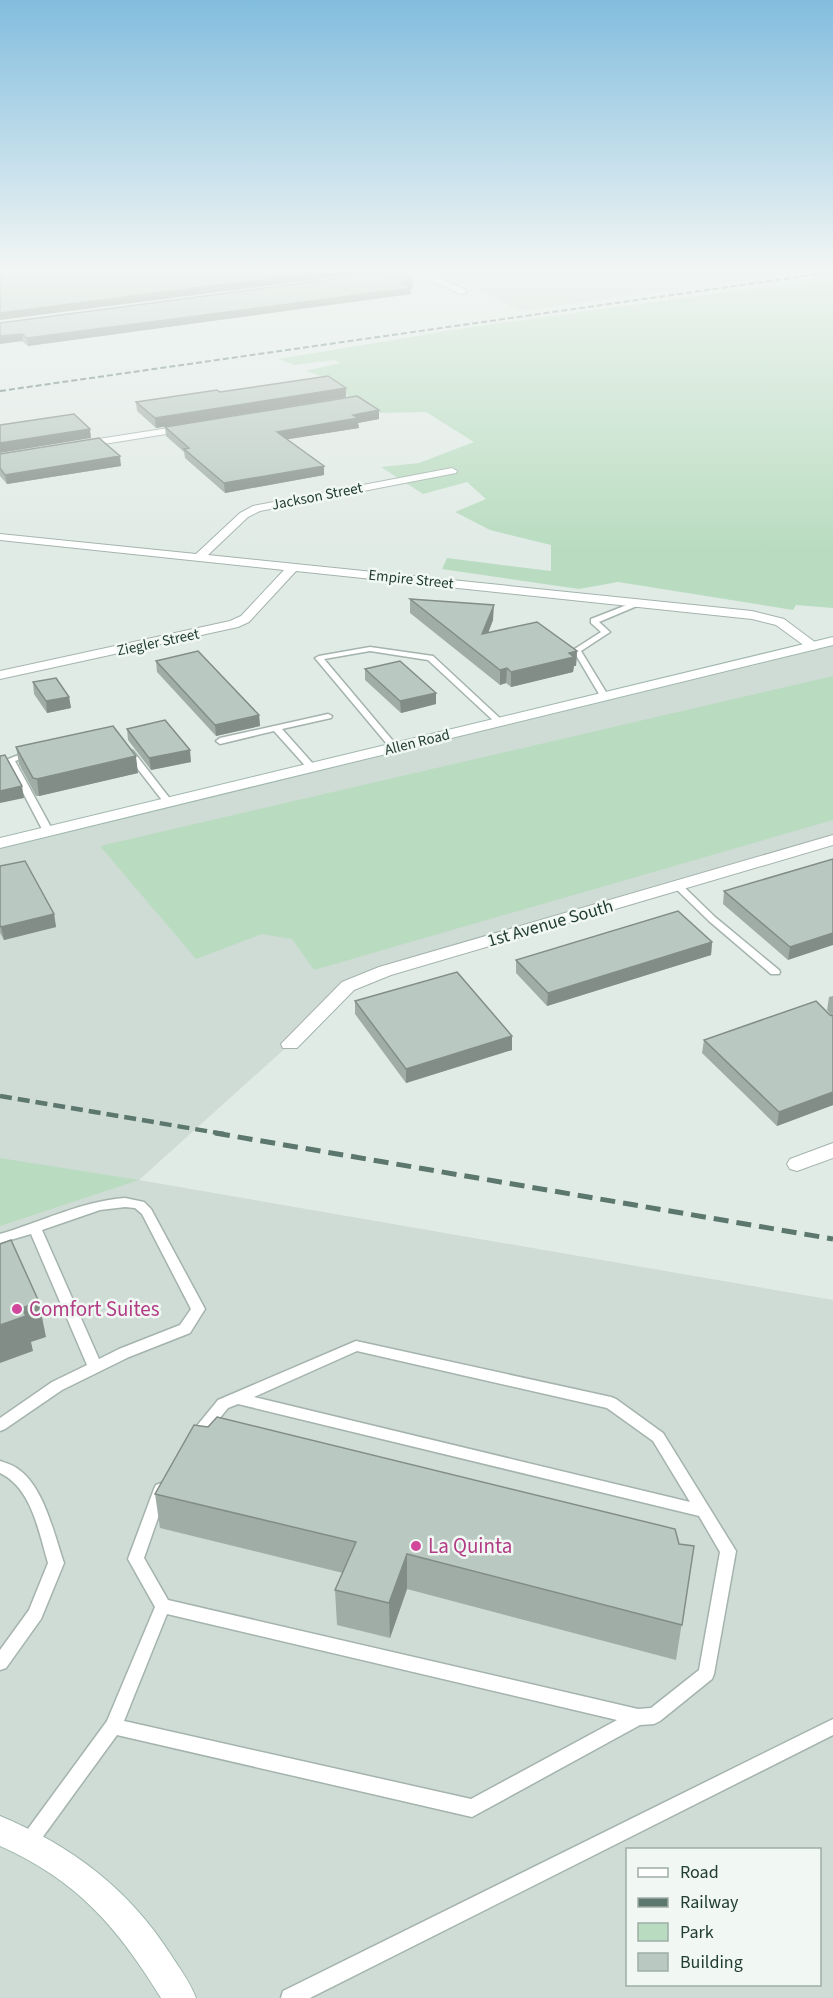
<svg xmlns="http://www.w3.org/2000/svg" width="833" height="1998" viewBox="0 0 833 1998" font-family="'Source Sans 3',sans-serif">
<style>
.built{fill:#cfdbd5;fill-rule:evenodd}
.green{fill:#b9dcc0}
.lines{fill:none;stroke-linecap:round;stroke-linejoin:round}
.lane-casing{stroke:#a4b3ad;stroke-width:3}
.street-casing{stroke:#a4b3ad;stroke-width:2}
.secondary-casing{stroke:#9fb7ad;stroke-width:2}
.lane{fill:#fff;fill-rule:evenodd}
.street{fill:#fff;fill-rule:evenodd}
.secondary{fill:#fff;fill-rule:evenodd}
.rail-far2{stroke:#5c776e;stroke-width:2;stroke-dasharray:6 3;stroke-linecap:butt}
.rail-far1{stroke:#5c776e;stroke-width:4.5;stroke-dasharray:12 6;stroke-linecap:butt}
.rail{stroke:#5c776e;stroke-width:5;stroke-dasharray:15 8;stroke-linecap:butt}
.wall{fill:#9fada6}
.shaded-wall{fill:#828d87}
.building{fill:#b9c9c1;stroke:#828d87;stroke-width:1.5}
.hotel-dot{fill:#d1479c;stroke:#f1f8f4;stroke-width:2}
.labels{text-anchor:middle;stroke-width:5;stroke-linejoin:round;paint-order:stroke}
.far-street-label{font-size:15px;fill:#213c33;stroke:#f1f8f4}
.street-label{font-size:18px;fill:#213c33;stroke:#f1f8f4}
.near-hotel-label{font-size:21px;fill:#b23c85;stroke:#f1f8f4;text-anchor:start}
</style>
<rect width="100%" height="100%" fill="#e1ebe6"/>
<path class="built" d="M 438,270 L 813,270 L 520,311 Z
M 833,641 L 833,840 L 348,986 L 290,1044 L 139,1180 L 833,1300 L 833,1998 L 0,1998 L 0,843 ZM 628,1850 L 820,1850 L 820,1984 L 628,1984 Z"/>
<path class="green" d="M 833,280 L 833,608 L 796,605 L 793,610 L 618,582 L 579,589 L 442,569 L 447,558 L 551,571 L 551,545 L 490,530 L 455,512 L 486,499 L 467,482 L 423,494 L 381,467 L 419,463 L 474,442 L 426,412 L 378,413 L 348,397 L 338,382 L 306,371 L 340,363 L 334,360 L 294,365 L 279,359 L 465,328 L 742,290 Z
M 833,676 L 833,820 L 314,970 L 292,939 L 262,934 L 196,959 L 100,846 Z
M 0,1158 L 139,1180 L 0,1226 Z"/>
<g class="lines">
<g class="lane-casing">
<path id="lane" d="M 637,601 L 644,603 L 599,622 L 610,632 L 581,651 L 609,697 L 608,699 L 602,699 L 573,650 L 601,632 L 591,623 L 591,619 Z
M 370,647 L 433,656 L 504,722 L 500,724 L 497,724 L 428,660 L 370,651 L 324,659 L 399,748 L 395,751 L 392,750 L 315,658 L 319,656 Z
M 328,714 L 332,716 L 331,718 L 282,729 L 315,766 L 316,768 L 312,771 L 309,770 L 274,731 L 220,744 L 216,741 L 220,738 Z
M 31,750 L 35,753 L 34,755 L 15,761 L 53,831 L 48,834 L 43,831 L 6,760 Z
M 130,750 L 133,751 L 171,800 L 171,804 L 165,804 L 127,755 L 127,751 Z
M 677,882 L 680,883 L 715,917 L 779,970 L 780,972 L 779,974 L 771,974 L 709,921 L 674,887 L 672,885 Z
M 125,1198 L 144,1202 L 151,1209 L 205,1309 L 190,1333 L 129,1357 L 62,1390 L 5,1429 L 0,1431 L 0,1418 L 52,1382 L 87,1365 L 31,1234 L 0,1243 L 0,1234 C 41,1222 82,1201 125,1198 ZM 125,1207 L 135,1208 L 142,1214 L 191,1309 L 180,1325 L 119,1349 L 99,1359 L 42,1230 L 100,1210 Z
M 356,1341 L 611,1397 L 616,1399 L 663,1433 L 736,1551 L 714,1674 L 712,1679 L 660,1721 L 654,1724 L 640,1725 L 472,1817 L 117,1735 L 34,1849 L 28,1852 L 22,1849 L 19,1843 L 22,1837 L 107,1721 L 155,1607 L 128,1559 L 154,1489 L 156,1485 L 161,1483 L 166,1485 L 168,1489 L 144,1558 L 168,1600 L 638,1709 L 651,1708 L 699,1670 L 720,1552 L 699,1516 L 238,1404 L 228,1408 L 201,1441 L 196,1443 L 191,1441 L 189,1437 L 191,1433 L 218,1400 ZM 357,1351 L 607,1408 L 653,1441 L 690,1502 L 254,1397 ZM 167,1614 L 617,1720 L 471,1799 L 124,1721 Z
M 0,1461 C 6,1463 13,1465 18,1469 C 44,1487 54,1534 64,1563 L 41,1619 L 6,1668 L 0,1670 L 0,1650 L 29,1610 L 48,1563 C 39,1533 32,1488 0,1473 Z
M 833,1719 L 833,1735 L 310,1998 L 281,1998 L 283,1991 Z"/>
</g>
<g class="street-casing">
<path id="street" d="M 422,271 L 466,290 L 467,292 L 460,294 L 421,275 L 377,278 L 373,276 L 377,274 Z
M 188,425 L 191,426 L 191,430 L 79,448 L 74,445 L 79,442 Z
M 452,468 L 457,471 L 456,473 L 260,511 L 248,517 L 208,555 L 752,611 L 784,619 L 820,646 L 814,650 L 809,649 L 776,625 L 752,619 L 296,571 L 249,622 L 238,627 L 0,679 L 0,671 L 230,621 L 241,616 L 284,570 L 0,540 L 0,534 L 196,554 L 240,513 L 253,506 Z
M 833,835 L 833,845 L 391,975 L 354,990 L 297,1048 L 283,1048 L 281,1044 L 342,982 L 379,967 Z
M 833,1143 L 833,1158 L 797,1171 L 790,1169 L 787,1164 L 790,1159 Z"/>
</g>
<g class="secondary-casing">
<path id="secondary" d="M 833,637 L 833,645 L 0,848 L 0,838 Z
M 0,1816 C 72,1846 129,1889 171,1955 C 180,1969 190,1982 196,1998 L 161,1998 C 118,1928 77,1880 0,1846 Z"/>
</g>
<use href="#lane" class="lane"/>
<use href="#street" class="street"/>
<use href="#secondary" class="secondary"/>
<path class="rail-far2" d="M 0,391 L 833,272"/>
<path class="rail-far1" d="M 0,1096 L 224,1134"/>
<path class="rail" d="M 215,1133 L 833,1239"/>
</g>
<path class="wall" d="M 410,287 L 411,294 L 28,346 L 0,323 L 413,287 Z
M 346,388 L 346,397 L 156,428 L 137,411 L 136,402 L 220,392 Z
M 379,410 L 379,419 L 358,423 L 359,428 L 287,439 L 324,475 L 225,493 L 185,458 L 184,452 L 166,436 L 165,427 Z
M 0,454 L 121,466 L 7,484 L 0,476 Z
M 410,599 L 493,620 L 488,633 L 577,651 L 576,666 L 574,666 L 573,672 L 511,687 L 506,683 L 500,685 L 410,613 Z
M 156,661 L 259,715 L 260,726 L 216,736 L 157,672 Z
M 365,669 L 436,704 L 401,713 L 365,680 Z
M 33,682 L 69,697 L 71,708 L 47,713 L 34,694 Z
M 127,729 L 191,762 L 151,770 L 128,740 Z
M 16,747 L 138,773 L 39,796 L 36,796 L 19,764 Z
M 833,859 L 788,960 L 723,904 L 724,891 Z
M 0,866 L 54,914 L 56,927 L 4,940 L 0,933 Z
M 712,942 L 711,955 L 547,1006 L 516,973 L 516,960 Z
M 833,996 L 833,1105 L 777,1126 L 702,1053 L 704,1040 L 832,1016 L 827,1010 L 829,997 Z
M 355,1001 L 512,1036 L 512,1050 L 406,1083 L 355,1014 Z
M 155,1494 L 694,1546 L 676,1660 L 407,1589 L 390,1638 L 337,1625 L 335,1590 L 343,1573 L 160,1528 Z"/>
<path class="shaded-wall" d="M 337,270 L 382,270 L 382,271 L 0,320 L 0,313 Z
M 413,280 L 413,287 L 400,288 L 400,282 Z
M 411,288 L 411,294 L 28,346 L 27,338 Z
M 22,334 L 23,341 L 0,344 L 0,336 Z
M 346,388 L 346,397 L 156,428 L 155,418 Z
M 379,410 L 379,419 L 358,423 L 359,428 L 277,441 L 277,432 Z
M 90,429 L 91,438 L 0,453 L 0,443 Z
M 120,456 L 121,466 L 7,484 L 5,475 Z
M 324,466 L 324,475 L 225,493 L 224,483 Z
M 494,605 L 493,620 L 482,649 L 482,634 Z
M 577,651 L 576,666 L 574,666 L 573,672 L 511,687 L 511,672 L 569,653 Z
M 507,668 L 506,683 L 500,685 L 500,670 Z
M 436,693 L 436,704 L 401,713 L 400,701 Z
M 69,697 L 71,708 L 47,713 L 46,701 Z
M 259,715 L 260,726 L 216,736 L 215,725 Z
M 190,750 L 191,762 L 151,770 L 149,758 Z
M 136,756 L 138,773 L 39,796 L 37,779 Z
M 22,786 L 24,798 L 0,803 L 0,791 Z
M 54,914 L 56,927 L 4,940 L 1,927 Z
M 833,933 L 833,945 L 788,960 L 790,947 Z
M 712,942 L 711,955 L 547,1006 L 548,993 Z
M 512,1036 L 512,1050 L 406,1083 L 406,1069 Z
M 833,1092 L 833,1105 L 777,1126 L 779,1112 Z
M 39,1302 L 46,1337 L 31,1342 L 33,1351 L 0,1363 L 0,1325 L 22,1308 Z
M 407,1554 L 407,1589 L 390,1638 L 389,1603 Z"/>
<path class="building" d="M 11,270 L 337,270 L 0,313 L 0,272 Z
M 395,271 L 413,280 L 400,282 L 411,288 L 27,338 L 22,334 L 0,336 L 0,323 Z
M 328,376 L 346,388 L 155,418 L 136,402 L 217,390 L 220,392 Z
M 357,396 L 379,410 L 353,415 L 358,418 L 277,432 L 324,466 L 224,483 L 184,449 L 189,448 L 165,427 Z
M 74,414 L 90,429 L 0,443 L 0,425 Z
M 99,438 L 120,456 L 5,475 L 0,468 L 0,454 Z
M 410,599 L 494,605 L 482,634 L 537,622 L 577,651 L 569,653 L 574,657 L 511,672 L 507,668 L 500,670 Z
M 198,651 L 259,715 L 215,725 L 156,661 Z
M 400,661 L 436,693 L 400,701 L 365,669 Z
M 56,678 L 69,697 L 46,701 L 33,682 Z
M 165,720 L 190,750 L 149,758 L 127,729 Z
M 113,726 L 136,756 L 37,779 L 33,778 L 16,747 Z
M 5,755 L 22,786 L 0,791 L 0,756 Z
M 833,859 L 833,933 L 790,947 L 724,891 Z
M 25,861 L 54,914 L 1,927 L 0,925 L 0,866 Z
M 678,911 L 712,942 L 548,993 L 516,960 Z
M 457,972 L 512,1036 L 406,1069 L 355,1001 Z
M 816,1001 L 830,1015 L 833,1016 L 833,1092 L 779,1112 L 704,1040 Z
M 11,1240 L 39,1302 L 22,1308 L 26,1316 L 0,1325 L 0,1244 Z
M 217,1417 L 675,1529 L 679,1544 L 694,1546 L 682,1625 L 407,1554 L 389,1603 L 335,1590 L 356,1542 L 155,1494 L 194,1425 L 208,1427 Z"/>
<linearGradient id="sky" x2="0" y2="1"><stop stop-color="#82bdde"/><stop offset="0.49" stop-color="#f2f6f4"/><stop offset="1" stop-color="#f2f6f4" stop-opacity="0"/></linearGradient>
<rect width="833" height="549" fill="url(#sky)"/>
<g class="hotel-dot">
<circle cx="17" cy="1309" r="6"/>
<circle cx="416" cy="1546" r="6"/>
</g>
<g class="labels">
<g class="far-street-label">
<text transform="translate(317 496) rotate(-11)" y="5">Jackson Street</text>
<text transform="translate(411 579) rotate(6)" y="5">Empire Street</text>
<text transform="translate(158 642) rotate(-12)" y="5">Ziegler Street</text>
<text transform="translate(417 742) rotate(-14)" y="5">Allen Road</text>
</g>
<g class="street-label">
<text transform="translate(550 923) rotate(-16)" y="6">1st Avenue South</text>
</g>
<g class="near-hotel-label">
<text x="29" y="1316">Comfort Suites</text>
<text x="428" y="1553">La Quinta</text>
</g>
</g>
<rect x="626" y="1848" width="195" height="138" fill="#f1f8f4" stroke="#9eada7" stroke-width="1.5"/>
<rect x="638" y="1868" width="30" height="9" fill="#ffffff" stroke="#9eada7" stroke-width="1.5"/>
<text x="680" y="1878" font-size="18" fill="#213c33">Road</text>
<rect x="638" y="1898" width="30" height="9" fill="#5c776e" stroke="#9eada7" stroke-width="1.5"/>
<text x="680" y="1908" font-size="18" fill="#213c33">Railway</text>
<rect x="638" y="1923" width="30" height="18" fill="#b9dcc0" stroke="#9eada7" stroke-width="1.5"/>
<text x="680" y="1938" font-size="18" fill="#213c33">Park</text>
<rect x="638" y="1953" width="30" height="18" fill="#b9c9c1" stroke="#9eada7" stroke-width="1.5"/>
<text x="680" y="1968" font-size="18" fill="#213c33">Building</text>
</svg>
